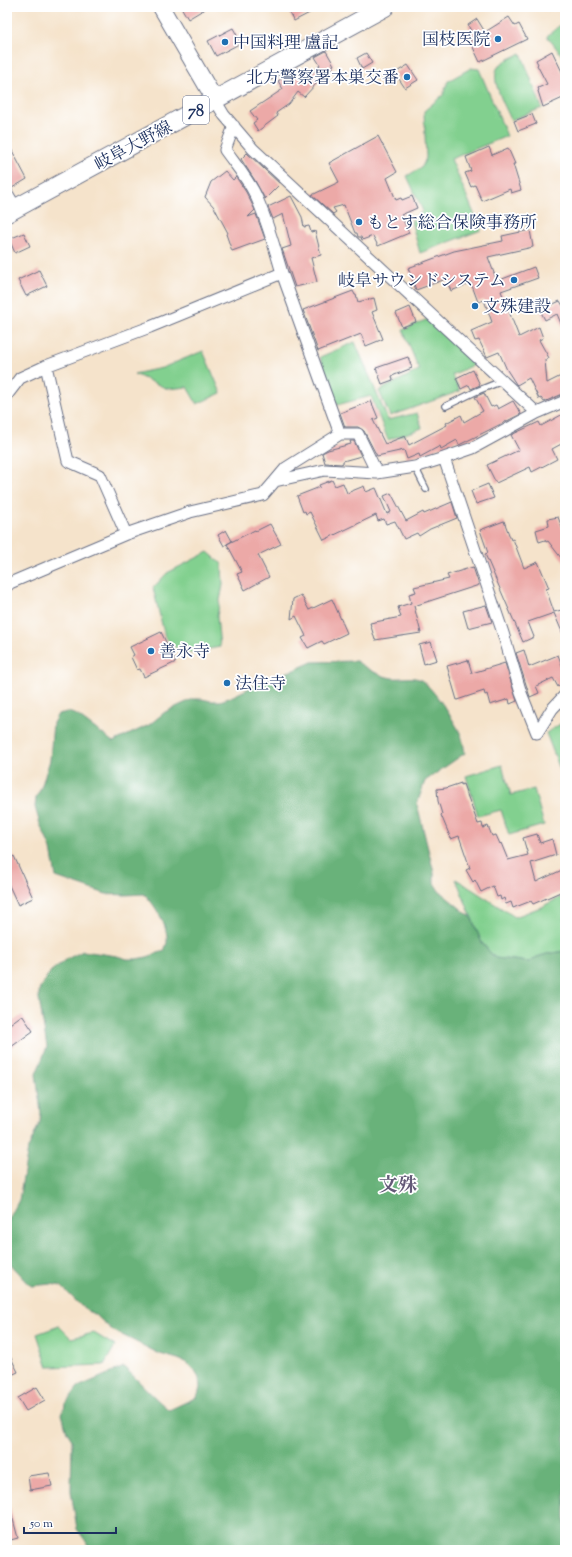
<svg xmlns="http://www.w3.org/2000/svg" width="572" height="1557" viewBox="0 0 572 1557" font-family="'Sorts Mill Goudy','Noto Serif JP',serif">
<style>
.green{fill:#82d08f;stroke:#4e8076}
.forest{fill:#69b27a;stroke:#42706c}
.building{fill:#eca9a7}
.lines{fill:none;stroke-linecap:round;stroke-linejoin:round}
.lane-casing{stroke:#676e84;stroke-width:8}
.street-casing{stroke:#676e84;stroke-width:13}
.secondary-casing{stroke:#676e84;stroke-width:18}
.primary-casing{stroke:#676e84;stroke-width:20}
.lane{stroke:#fff;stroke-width:5.5}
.street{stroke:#fff;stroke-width:11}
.secondary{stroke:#fff;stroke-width:16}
.primary{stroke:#fff;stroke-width:18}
.poi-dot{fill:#1f6fb2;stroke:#fff;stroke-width:1.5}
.labels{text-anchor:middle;stroke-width:3.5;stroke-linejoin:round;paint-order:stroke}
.shield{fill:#fff;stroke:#5f6d8e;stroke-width:1}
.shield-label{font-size:16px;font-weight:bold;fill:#1b2f5e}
.poi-label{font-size:17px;fill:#1b2f5e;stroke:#fff;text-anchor:start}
.street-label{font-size:17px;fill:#1b2f5e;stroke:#fff}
.quarter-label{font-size:19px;font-weight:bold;fill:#645a78;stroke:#fff}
</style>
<rect width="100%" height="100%" fill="#fff"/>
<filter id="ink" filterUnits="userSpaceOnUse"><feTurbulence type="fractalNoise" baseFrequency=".025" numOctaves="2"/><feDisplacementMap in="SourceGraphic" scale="8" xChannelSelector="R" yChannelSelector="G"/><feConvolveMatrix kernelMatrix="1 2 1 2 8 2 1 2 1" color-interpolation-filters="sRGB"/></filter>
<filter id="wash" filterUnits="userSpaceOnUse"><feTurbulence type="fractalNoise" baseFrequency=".012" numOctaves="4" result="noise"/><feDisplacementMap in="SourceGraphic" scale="16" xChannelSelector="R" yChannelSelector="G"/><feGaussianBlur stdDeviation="0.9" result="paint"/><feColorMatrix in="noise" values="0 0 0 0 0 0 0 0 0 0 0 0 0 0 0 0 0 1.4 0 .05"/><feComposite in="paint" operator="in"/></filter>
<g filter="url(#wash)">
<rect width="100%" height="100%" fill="#f5e3cb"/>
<path class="green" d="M 565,21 L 565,55 L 563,57 L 547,36 Z
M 521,53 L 542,108 L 511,120 C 506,107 486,75 501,64 C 507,59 515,57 521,53 Z
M 471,68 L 479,69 L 507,136 L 451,159 L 481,230 L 420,253 L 411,221 L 423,211 L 407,176 L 422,167 L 426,158 L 424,111 L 443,95 L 448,81 Z
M 430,318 L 477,363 L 452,375 L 460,391 L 390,416 L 379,391 L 419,370 L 403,330 Z
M 355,342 L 388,420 L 417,413 L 422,428 L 388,440 L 371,396 L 337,405 L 320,357 Z
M 203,351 L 221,393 L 197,404 L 187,387 L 168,389 L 134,374 L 162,368 Z
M 208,552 L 222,564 L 223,585 L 217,616 L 220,647 L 182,654 L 165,637 L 153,588 L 167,573 Z
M 565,721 L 565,771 L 561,772 L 546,733 Z
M 502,765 L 511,795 L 534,789 L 544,825 L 509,835 L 501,810 L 478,816 L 466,776 Z
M 456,879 L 515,917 L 541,907 L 565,895 L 565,951 L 547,954 L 537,957 L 530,962 L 495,958 L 482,943 Z
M 59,1326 L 71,1338 L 94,1333 L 115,1346 L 104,1365 L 48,1367 L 37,1334 Z"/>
<path class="forest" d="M 356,661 C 366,668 379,676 392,678 C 401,679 410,676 419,679 C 431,684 456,723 461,735 C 463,741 464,747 465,753 L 425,781 L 417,804 L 434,873 L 434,883 L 439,891 L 471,917 L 482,943 L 495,958 L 530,962 L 537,957 L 547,954 L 565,951 L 565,1550 L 91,1550 L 88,1544 L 77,1529 L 71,1491 L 72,1440 L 67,1432 L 62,1414 L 65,1405 L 78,1387 L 124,1367 C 139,1381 153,1397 169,1410 L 197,1397 L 200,1388 L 199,1378 L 194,1370 L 187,1363 L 178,1359 L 160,1354 L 112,1330 L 98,1317 L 81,1306 L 61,1286 L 51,1284 L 31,1286 L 7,1260 L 7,1223 L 19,1200 L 28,1149 L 40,1122 L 41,1113 L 36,1074 L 47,1047 L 39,999 L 39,990 L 50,972 L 65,960 L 83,951 L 117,956 L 127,959 L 136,959 L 147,957 L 164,951 C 165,948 167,944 167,942 C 169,927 154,903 144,894 L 125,895 L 106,894 L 56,877 L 51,849 L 40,824 L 35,807 L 36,798 L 41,788 L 50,760 L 53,723 L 58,714 L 68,712 L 77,715 L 113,742 L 149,725 L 165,712 L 193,699 L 202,699 L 211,701 L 220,701 L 229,698 L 274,676 L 294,670 L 312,662 Z"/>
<g id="blocks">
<path class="building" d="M 181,7 L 208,7 L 188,19 Z
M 286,7 L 321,7 L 294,21 Z
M 509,17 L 515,26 L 519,24 L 527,39 L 480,62 L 470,41 L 472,40 L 469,36 L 471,31 L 468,25 L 477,19 L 485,32 Z
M 233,28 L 241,43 L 216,56 L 208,41 Z
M 326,51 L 334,65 L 332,66 L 333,68 L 328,71 L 304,97 L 298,92 L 289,104 L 276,113 L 278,116 L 258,131 L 253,123 L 257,120 L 250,111 L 283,89 L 278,81 L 299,68 L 307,78 L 320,65 L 315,57 Z
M 552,51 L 565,78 L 565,97 L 543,107 L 538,91 L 539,90 L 538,88 L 547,84 L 537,65 L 538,64 L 536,60 Z
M 366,53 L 372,63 L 362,69 L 357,58 Z
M 408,65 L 418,80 L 405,88 L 395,73 Z
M 532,114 L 536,124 L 518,131 L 514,121 Z
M 378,136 L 397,172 L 387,178 L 396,200 L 401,198 L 402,200 L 412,196 L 417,208 L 401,215 L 409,233 L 378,246 L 373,236 L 362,240 L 361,237 L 358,237 L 357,233 L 355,233 L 344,205 L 333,208 L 336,212 L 333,214 L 312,195 L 339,182 L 329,163 Z
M 7,141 L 27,179 L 12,188 L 7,179 Z
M 489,147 L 492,155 L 508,148 L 515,164 L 513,164 L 521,190 L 511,193 L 510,189 L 482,201 L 475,185 L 471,187 L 465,173 L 471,171 L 466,157 Z
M 247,153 L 280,184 L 265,199 L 254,179 L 241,159 Z
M 225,171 L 233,180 L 236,177 L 246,192 L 255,210 L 248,217 L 256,214 L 265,239 L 232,251 L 226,234 L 228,233 L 214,207 L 205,197 L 211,182 Z
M 291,196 L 302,217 L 304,227 L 309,226 L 311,232 L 315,231 L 321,255 L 311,258 L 317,282 L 295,287 L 282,249 L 291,246 L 283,214 L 273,219 L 268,207 Z
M 530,230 L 533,247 L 488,257 L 497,281 L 534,267 L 538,278 L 501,291 L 519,337 L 539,327 L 543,338 L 539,340 L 549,358 L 545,360 L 547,383 L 565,374 L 565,393 L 544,402 L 541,398 L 539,399 L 529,378 L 517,385 L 516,384 L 507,370 L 499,352 L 487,357 L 479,340 L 475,341 L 471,331 L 492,322 L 484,300 L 478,302 L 471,283 L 451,291 L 446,279 L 416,290 L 408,268 L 454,251 L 503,241 L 502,236 Z
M 24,233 L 30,246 L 15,253 L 9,239 Z
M 39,270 L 47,286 L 26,296 L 18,280 Z
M 353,291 L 355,295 L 356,295 L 358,302 L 374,298 L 377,310 L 372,312 L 383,339 L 366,346 L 361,334 L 318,351 L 303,310 Z
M 560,301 L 565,309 L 565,333 L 557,314 L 545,320 L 540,310 Z
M 410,307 L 416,322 L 402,327 L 396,313 Z
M 408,357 L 412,368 L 392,376 L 393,380 L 382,384 L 376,368 Z
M 473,370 L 480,385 L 471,389 L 469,385 L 461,389 L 456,378 Z
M 484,393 L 491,407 L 496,405 L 498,409 L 513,401 L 521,414 L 459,445 L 457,440 L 441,449 L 440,446 L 420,457 L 419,454 L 407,459 L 404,450 L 377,456 L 364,431 L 358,427 L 345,427 L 340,413 L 371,401 L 378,418 L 373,420 L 385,444 L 405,436 L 409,445 L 447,425 L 446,423 L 461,415 L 464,422 L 483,411 L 475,397 Z
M 565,413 L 565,442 L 552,449 L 557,459 L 532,472 L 530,467 L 496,483 L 487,465 L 519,450 L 511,435 L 539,422 L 541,426 Z
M 350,441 L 354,441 L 361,456 L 343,461 L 343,463 L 341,464 L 325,463 L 322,453 L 328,450 L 351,444 Z
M 332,480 L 335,486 L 343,483 L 347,493 L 364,486 L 366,492 L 376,488 L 387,514 L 391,512 L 384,496 L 391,493 L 406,521 L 423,512 L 424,514 L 452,502 L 457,518 L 430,529 L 419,536 L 417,533 L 404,539 L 395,521 L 386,524 L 384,519 L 378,521 L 376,515 L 324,540 L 310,512 L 306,514 L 305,511 L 303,512 L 297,496 L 320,487 L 319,485 Z
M 488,484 L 494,498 L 476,504 L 471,491 Z
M 558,517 L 565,536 L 565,563 L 548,541 L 546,542 L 545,540 L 539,542 L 536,530 L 549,526 L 548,519 Z
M 504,521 L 511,540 L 513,539 L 524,568 L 538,562 L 549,588 L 546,589 L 554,612 L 565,609 L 565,639 L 554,613 L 528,622 L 534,637 L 523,642 L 485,554 L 488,553 L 480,530 Z
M 270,524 L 281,544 L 258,555 L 269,577 L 245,590 L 237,574 L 242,572 L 227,544 L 255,530 L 256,531 Z
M 226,530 L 232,541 L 224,546 L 218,535 Z
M 473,567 L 479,585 L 414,606 L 421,633 L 375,640 L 370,623 L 401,617 L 398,607 L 411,603 L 409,594 L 416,592 L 414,587 L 449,579 L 447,575 Z
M 301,595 L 309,610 L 332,599 L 347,633 L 324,644 L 322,641 L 308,648 L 302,638 L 306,636 L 296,616 L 291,619 L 293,599 Z
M 486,605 L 492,622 L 468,628 L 463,611 Z
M 161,632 L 176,662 L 144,677 L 140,669 L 137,670 L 131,657 L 134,655 L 130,647 Z
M 431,642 L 437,660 L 424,664 L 419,645 Z
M 524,650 L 529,667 L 558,655 L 565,673 L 565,681 L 558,687 L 553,678 L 536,686 L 539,693 L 530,697 L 516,653 Z
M 468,660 L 472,673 L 505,663 L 517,701 L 510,704 L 509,699 L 490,705 L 487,694 L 485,695 L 484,691 L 457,700 L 447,666 Z
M 461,783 L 461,785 L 463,784 L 478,824 L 482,823 L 483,828 L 488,826 L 492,836 L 496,835 L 500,844 L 501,843 L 508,860 L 528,855 L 523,838 L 537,834 L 540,843 L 552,839 L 556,855 L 531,863 L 536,882 L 562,870 L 565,877 L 565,890 L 533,904 L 531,901 L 513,908 L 511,902 L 506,904 L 504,898 L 501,900 L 500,896 L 497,897 L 493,886 L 481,892 L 475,880 L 473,882 L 466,870 L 470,868 L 459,836 L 451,839 L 441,815 L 442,814 L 438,801 L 437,789 L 446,788 Z
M 14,856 L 33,898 L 18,905 L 7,881 L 7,860 Z
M 22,1015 L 33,1031 L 7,1050 L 7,1026 Z
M 7,1350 L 18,1372 L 7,1377 Z
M 37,1387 L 45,1400 L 26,1411 L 18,1398 Z
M 49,1473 L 52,1486 L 30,1490 L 28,1476 Z
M 7,1508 L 10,1508 L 18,1538 L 7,1541 Z"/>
</g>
</g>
<g filter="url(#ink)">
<use href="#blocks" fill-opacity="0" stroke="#676e84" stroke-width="1"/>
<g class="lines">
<g class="lane-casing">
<path id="lane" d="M 446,406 L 477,391 L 502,381
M 415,467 L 426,489"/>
</g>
<g class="street-casing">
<path id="street" d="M 215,100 L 224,115 L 253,149 L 537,413
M 7,193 L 16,208
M 46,366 L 68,461 L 100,475 L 126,534
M 7,395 L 20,378 L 46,366 L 150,327 L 282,273 C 274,246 267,219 255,194 C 247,178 235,164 225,150 L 234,126
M 340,434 L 358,434 L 377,473
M 444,458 L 503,633 L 521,693 L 537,733 L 552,709 L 565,695
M 275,481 L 286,468 L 340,434 L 282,273
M 7,586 L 10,583 L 126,534 L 190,512 L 263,495 L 275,481 L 325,470 L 377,473 L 415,467 L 444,458 L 473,448 L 537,413 L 565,401"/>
</g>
<g class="secondary-casing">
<path id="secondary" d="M 161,7 L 215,100"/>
</g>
<g class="primary-casing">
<path id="primary" d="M 7,213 L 385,7"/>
</g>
<use href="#lane" class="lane"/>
<use href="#street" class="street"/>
<use href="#secondary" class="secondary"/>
<use href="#primary" class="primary"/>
</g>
</g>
<g class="poi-dot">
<circle cx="498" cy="39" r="4"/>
<circle cx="225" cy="42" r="4"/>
<circle cx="407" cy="77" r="4"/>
<circle cx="359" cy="222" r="4"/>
<circle cx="514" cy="280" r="4"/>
<circle cx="475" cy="306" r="4"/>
<circle cx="151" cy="651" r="4"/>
<circle cx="227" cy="683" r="4"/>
</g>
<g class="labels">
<rect class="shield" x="183" y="96" width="26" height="28" rx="3"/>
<g class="shield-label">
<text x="196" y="116">78</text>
</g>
<g class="poi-label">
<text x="490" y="45" text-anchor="end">国枝医院</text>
<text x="233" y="48">中国料理 盧記</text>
<text x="399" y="83" text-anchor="end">北方警察署本巣交番</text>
<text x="367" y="228">もとす総合保険事務所</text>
<text x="506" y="286" text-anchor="end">岐阜サウンドシステム</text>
<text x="483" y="312">文殊建設</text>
<text x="159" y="657">善永寺</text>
<text x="235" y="689">法住寺</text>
</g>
<g class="street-label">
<text transform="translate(133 145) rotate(-28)" y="6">岐阜大野線</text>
</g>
<g class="quarter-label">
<text x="398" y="1191">文殊</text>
</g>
</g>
<rect width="572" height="1557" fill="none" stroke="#fff" stroke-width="24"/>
<path d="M24 1527v6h92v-6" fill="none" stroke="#1b2f5e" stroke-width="2"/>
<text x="30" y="1527" font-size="12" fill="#1b2f5e" stroke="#ffffff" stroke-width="3" paint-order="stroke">50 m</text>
</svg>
